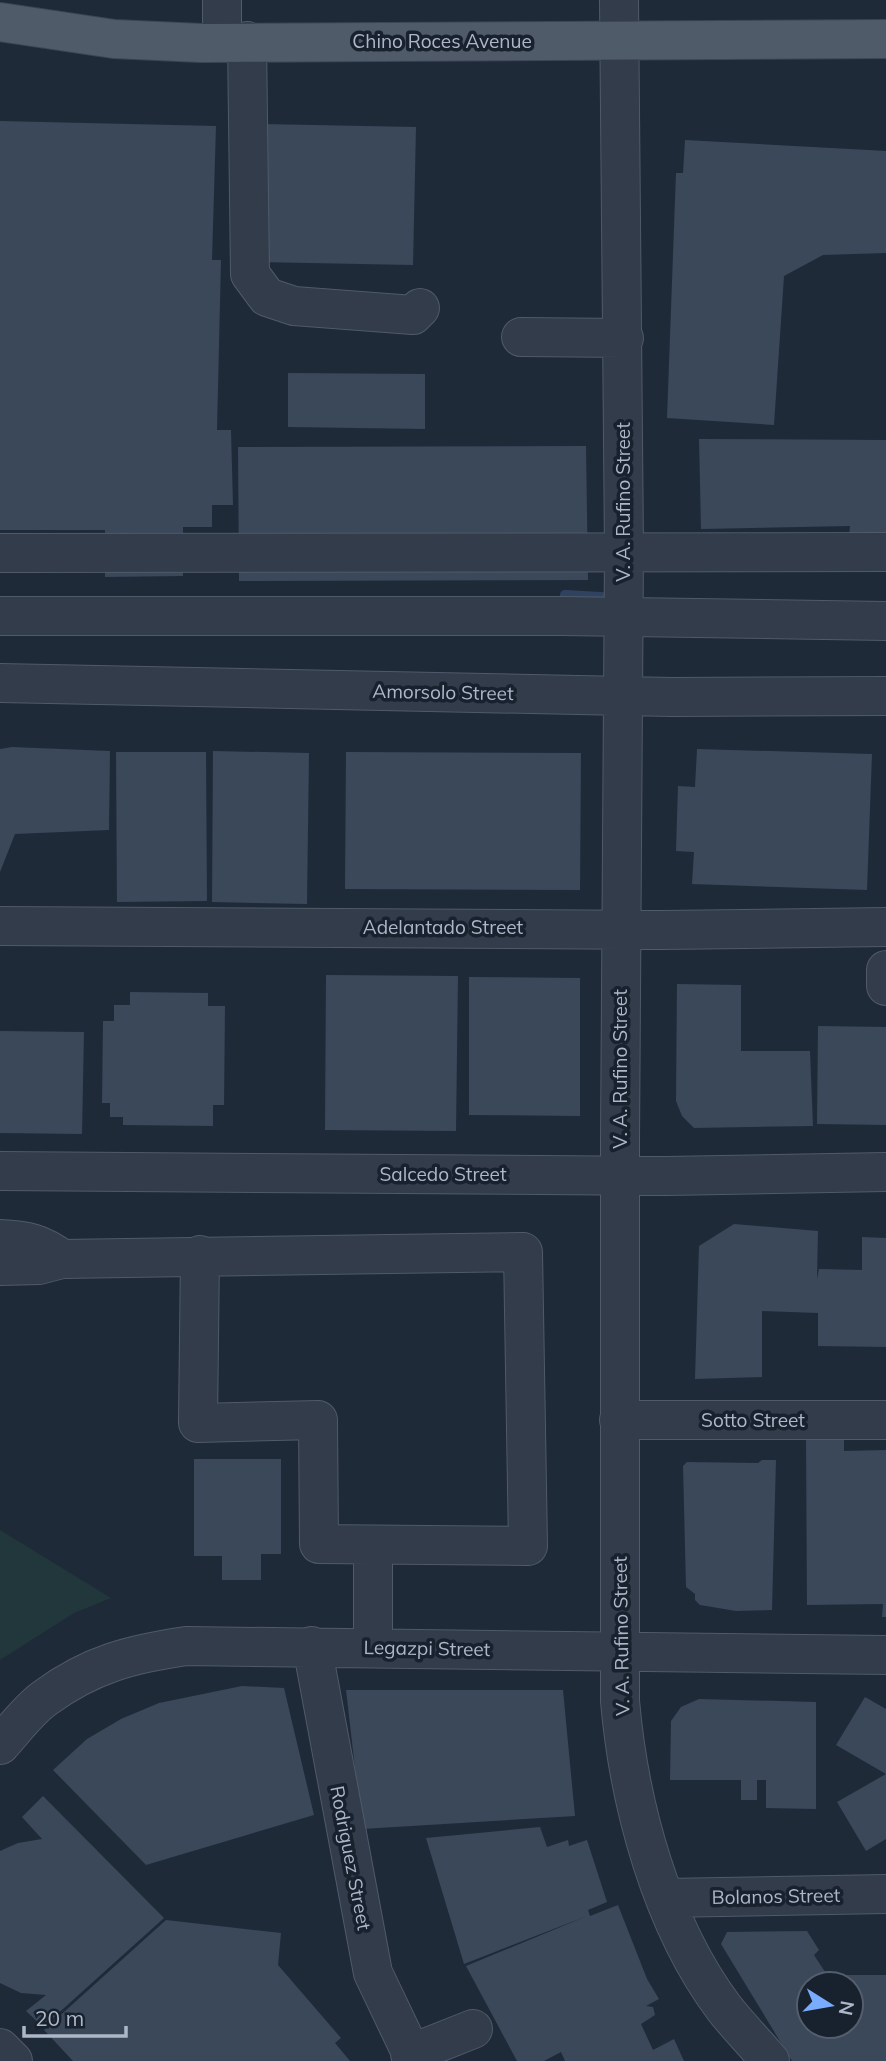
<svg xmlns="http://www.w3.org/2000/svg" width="886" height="2061" viewBox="0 0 886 2061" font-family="Mulish,sans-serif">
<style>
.green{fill:#21373b}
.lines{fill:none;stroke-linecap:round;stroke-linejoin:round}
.stream{stroke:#2f4360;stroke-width:10}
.building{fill:#3a485a;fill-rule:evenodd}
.minor-casing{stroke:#505a68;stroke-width:40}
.major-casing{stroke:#3c4553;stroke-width:40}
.minor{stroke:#323c4a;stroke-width:38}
.major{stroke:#505b6a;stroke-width:38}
.labels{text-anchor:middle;stroke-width:7;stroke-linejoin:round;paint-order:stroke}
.street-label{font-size:19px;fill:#adb7c7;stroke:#18212e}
</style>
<rect width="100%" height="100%" fill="#1f2a39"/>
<path class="green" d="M 0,1530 L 111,1598 L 74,1613 L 0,1660 Z"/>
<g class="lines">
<path class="stream" d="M 565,595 L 618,598"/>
</g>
<path class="building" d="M 0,121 L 216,126 L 212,260 L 221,260 L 217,430 L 231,430 L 233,505 L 212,505 L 212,527 L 183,527 L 183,576 L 105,577 L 105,530 L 0,530 Z
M 261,124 L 416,127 L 413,265 L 257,262 Z
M 685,140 L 886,151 L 886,253 L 823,255 L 784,276 L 774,425 L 667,418 L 676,173 L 683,173 Z
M 288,373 L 425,374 L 425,429 L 288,427 Z
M 699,439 L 886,440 L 886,546 L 849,536 L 850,526 L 701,529 Z
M 586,446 L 588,580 L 239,581 L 238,447 Z
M 12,747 L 110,751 L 109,830 L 15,834 L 0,872 L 0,749 Z
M 697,749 L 872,754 L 867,890 L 692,884 L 694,852 L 676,851 L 678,786 L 695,787 Z
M 213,751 L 309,753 L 307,904 L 212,902 Z
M 116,752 L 206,752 L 207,901 L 117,902 Z
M 346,752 L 581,753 L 580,890 L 345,889 Z
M 326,975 L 458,976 L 456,1131 L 325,1130 Z
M 469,977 L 580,978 L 580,1116 L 469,1115 Z
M 677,984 L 741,985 L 741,1051 L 810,1051 L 813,1126 L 694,1128 L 682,1116 L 676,1101 Z
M 130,992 L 208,993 L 208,1006 L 225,1006 L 224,1105 L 213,1105 L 213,1126 L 123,1125 L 123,1117 L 110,1117 L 110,1103 L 102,1103 L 103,1021 L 114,1021 L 114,1005 L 130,1005 Z
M 818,1026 L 886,1027 L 886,1125 L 817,1124 Z
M 0,1031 L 84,1032 L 82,1134 L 0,1133 Z
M 734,1224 L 818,1231 L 817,1279 L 819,1269 L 862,1270 L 862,1237 L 886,1238 L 886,1347 L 818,1346 L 818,1313 L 762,1311 L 762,1377 L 695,1379 L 699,1246 Z
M 806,1439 L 844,1440 L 844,1451 L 886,1450 L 886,1617 L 882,1617 L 883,1604 L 807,1605 Z
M 194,1459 L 281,1459 L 281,1554 L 261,1554 L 261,1580 L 222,1580 L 222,1556 L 194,1556 Z
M 762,1460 L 776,1460 L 772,1610 L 736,1611 L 700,1605 L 695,1600 L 695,1594 L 686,1587 L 683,1466 L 687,1462 L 758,1463 Z
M 242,1686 L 284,1688 L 314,1815 L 146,1865 L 53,1770 L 87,1739 L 121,1719 L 159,1703 Z
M 346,1690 L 563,1690 L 575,1816 L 362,1829 Z
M 865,1697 L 886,1709 L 886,1839 L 866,1851 L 837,1802 L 886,1774 L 836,1745 Z
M 699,1699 L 816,1702 L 816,1809 L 766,1808 L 766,1780 L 757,1780 L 757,1800 L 741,1800 L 741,1780 L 670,1780 L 671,1721 L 681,1707 Z
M 43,1796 L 164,1918 L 43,2027 L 26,2011 L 46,1995 L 21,1993 L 0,1983 L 0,1851 L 18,1843 L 42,1839 L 22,1817 Z
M 540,1827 L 547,1847 L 568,1840 L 569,1846 L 587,1840 L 607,1902 L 588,1910 L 590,1916 L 618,1905 L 647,1979 L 659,1999 L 646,2006 L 653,2007 L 655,2015 L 641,2024 L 653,2050 L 674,2039 L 684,2061 L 565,2061 L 561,2052 L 544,2061 L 517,2061 L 466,1966 L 587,1916 L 464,1964 L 426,1838 Z
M 166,1920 L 281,1933 L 278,1965 L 341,2038 L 335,2043 L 350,2061 L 73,2061 L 44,2030 Z
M 807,1931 L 819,1950 L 814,1955 L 827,1975 L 886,1975 L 886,2061 L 792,2061 L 721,1944 L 727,1932 ZM 809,1984 L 851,1984 L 851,2026 L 809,2026 Z"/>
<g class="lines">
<g class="minor-casing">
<path id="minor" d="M 619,0 L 624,550 L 620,1141 L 620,1701 C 629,1804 661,1924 724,2008 C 738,2026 755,2043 770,2061
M 247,41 L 250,274 L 267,297 L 294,306 L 413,315 L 420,308
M 222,42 L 222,0
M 521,337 L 624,338
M 0,553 L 886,552
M 0,616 L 562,616 L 886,621
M 0,683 L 672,697 L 886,696
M 0,926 L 663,930 L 886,927
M 886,970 L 886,986
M 0,1171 L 667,1176 L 886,1172
M 0,1239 C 26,1240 41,1243 62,1259
M 0,1266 L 39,1265 L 62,1259 L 523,1252 L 528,1546 L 319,1544 L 318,1420 L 198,1423 L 200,1255
M 619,1420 L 886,1420
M 312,1646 L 373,1973 L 415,2061
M 373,1646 L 373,1545
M 0,1745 C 14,1730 28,1710 45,1698 C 91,1664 132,1654 186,1646 L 886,1655
M 666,1898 L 886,1894
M 0,2048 L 13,2061
M 410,2054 L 473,2029"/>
</g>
<g class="major-casing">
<path id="major" d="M 0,22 L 114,39 L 201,43 L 886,39"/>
</g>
<use href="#minor" class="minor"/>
<use href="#major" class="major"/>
</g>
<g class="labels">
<g class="street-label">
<text x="442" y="48">Chino Roces Avenue</text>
<text transform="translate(623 502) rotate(-90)" y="7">V. A. Rufino Street</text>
<text transform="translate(443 692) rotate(1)" y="7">Amorsolo Street</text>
<text x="443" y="934">Adelantado Street</text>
<text transform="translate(620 1069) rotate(-90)" y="7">V. A. Rufino Street</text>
<text x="443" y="1181">Salcedo Street</text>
<text x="753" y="1427">Sotto Street</text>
<text transform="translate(621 1636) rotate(-91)" y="7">V. A. Rufino Street</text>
<text transform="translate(427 1648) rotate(1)" y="7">Legazpi Street</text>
<text transform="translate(351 1858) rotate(79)" y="7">Rodriguez Street</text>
<text transform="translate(776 1896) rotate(-1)" y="7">Bolanos Street</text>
</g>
</g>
<g transform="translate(830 2005) rotate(101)"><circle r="33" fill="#18212e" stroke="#545d6b" stroke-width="2"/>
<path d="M0-5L12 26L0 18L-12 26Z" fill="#79acff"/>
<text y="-10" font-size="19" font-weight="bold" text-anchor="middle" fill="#adb7c7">N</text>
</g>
<path d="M24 2026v10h102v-10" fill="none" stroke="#adb7c7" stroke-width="3.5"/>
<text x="35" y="2026" font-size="21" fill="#adb7c7" stroke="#18212e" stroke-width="5" paint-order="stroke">20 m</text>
</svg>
